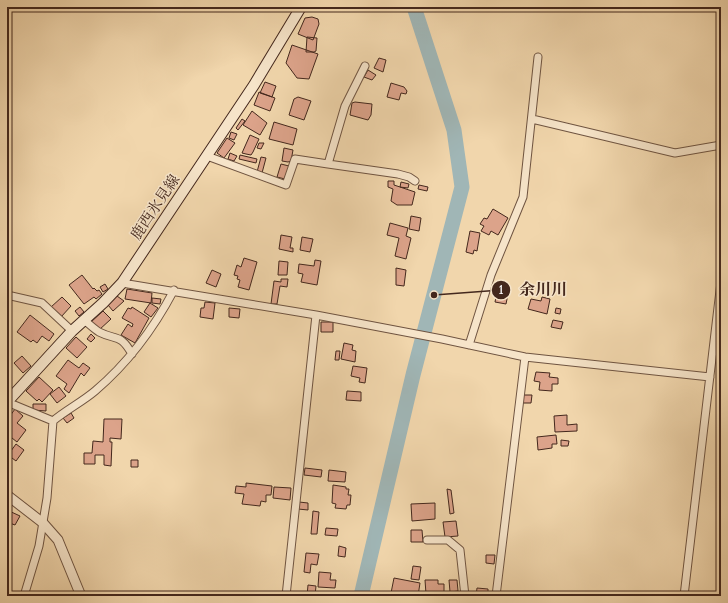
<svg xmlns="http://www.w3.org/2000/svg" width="728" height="603" viewBox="0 0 728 603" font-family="Cardo,'Noto Serif JP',serif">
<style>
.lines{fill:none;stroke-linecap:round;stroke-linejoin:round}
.river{stroke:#a0b6b6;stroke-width:15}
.building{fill:#dca38a;stroke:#44281d}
.minor-casing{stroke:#6f5441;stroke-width:9}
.tertiary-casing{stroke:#6f5441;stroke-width:11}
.secondary-casing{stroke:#44281d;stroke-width:12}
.minor{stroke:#f6e4c9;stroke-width:7}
.tertiary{stroke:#f6e4c9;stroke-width:9}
.secondary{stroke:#f6e4c9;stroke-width:10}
.labels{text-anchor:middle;stroke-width:3;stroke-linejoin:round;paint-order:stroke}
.street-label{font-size:15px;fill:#44281d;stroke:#f6e4c9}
.leader{fill:none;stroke:#44281d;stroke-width:1.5}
.callout-dot{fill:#44281d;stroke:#f6e4c9;stroke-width:1.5}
.mark-label{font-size:12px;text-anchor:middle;font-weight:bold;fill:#fff}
.callout-label{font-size:16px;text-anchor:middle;font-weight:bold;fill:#44281d;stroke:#f6e4c9;stroke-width:3;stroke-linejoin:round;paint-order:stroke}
</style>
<rect width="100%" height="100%" fill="#f1d6ac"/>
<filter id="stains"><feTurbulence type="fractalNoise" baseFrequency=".005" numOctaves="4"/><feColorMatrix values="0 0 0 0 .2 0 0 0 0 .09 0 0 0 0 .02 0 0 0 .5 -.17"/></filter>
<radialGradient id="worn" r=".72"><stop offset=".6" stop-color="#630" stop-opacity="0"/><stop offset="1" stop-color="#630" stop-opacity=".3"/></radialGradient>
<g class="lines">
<path class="river" d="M 361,596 L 413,375 L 462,187 L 454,130 L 414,7"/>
</g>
<path class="building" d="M 312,17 L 318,19 L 319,24 L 313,40 L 298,34 L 305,18 Z
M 307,37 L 317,38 L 316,51 L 314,52 L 306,52 Z
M 292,45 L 318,54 L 309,79 L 297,78 L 286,63 Z
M 379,58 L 386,60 L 383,72 L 374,68 Z
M 368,70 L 376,75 L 372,80 L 364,77 Z
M 265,82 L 276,86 L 272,97 L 260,93 Z
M 391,83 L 404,87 L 407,91 L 406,94 L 401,93 L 399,100 L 387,97 Z
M 259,92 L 275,98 L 270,111 L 254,105 Z
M 298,97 L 311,101 L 304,120 L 289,115 L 294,99 Z
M 355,102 L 372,104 L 371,115 L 368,120 L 350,115 L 352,103 Z
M 252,111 L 267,123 L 260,135 L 243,125 Z
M 242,119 L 245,121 L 238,130 L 236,128 Z
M 274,122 L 297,129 L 293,145 L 269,139 Z
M 231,132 L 237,134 L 234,140 L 229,138 Z
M 250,135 L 259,139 L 253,152 L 251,155 L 246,154 L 242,153 Z
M 227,138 L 235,143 L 224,158 L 217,153 Z
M 259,143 L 264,143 L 261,149 L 257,148 Z
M 284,148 L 293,150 L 291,161 L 288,162 L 282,161 Z
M 230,153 L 237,156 L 234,161 L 228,159 Z
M 240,155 L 257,159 L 256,163 L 239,159 Z
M 261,157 L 266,158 L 262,173 L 257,172 Z
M 281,164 L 289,166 L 285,179 L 277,177 Z
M 388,181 L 394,181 L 394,185 L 415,192 L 412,205 L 397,205 L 391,201 L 393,189 L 388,187 Z
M 401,182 L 409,184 L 408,188 L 400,187 Z
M 419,185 L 428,187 L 427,191 L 418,189 Z
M 493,209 L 508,218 L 498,235 L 491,231 L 489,235 L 481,231 L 484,226 L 480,224 L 484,218 L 487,219 Z
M 411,216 L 421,218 L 419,231 L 409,229 Z
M 390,223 L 408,228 L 406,236 L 411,238 L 406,259 L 395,256 L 399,238 L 387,235 Z
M 470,231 L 480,233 L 477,251 L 474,250 L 473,254 L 466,252 Z
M 281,235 L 292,237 L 290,248 L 293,248 L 293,252 L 279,249 Z
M 302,237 L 313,239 L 310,252 L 300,250 Z
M 244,258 L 257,262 L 249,290 L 238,287 L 240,280 L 237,279 L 238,276 L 234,275 L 237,265 L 241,267 Z
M 315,260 L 321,261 L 317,285 L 301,282 L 303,274 L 298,273 L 299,264 L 314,266 Z
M 279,261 L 288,262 L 287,275 L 278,275 Z
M 396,268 L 406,270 L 404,286 L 396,285 Z
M 212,270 L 221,274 L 216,287 L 206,283 Z
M 82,275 L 93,289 L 94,288 L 97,291 L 99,290 L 102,294 L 96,299 L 94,297 L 84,304 L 69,285 Z
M 281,279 L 288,279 L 287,287 L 280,286 L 277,304 L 271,304 L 274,281 L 281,282 Z
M 105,284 L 108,289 L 103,292 L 100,287 Z
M 127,289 L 152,293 L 151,303 L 125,299 Z
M 497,292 L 508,294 L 506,304 L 495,302 Z
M 117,296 L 124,301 L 113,311 L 108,305 Z
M 62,297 L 71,306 L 61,317 L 51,307 Z
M 542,297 L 550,299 L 547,314 L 528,309 L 531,299 L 541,301 Z
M 152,298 L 161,299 L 160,304 L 152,303 Z
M 205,302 L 215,303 L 213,319 L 200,317 L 201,308 L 204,308 Z
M 150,303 L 158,308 L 151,317 L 144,312 Z
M 80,307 L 84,312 L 79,316 L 75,311 Z
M 132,307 L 149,318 L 135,343 L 121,335 L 128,324 L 132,327 L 133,324 L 122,318 L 128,308 L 131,309 Z
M 229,308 L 240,309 L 239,318 L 229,317 Z
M 556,308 L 561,309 L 560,314 L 555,313 Z
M 103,311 L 111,319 L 99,330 L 91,322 Z
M 30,315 L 54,334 L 49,341 L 42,336 L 37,343 L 33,340 L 31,342 L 17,332 Z
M 553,320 L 563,322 L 561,329 L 551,327 Z
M 321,322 L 333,322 L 333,332 L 321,332 Z
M 91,334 L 95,338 L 91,342 L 87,339 Z
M 76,337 L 87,347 L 77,358 L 66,348 Z
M 344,343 L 353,345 L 352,350 L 356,351 L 355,362 L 341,359 Z
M 336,351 L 340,351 L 339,360 L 335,360 Z
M 22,356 L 31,366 L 23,373 L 14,363 Z
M 68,360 L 79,368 L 83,363 L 90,368 L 84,376 L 81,373 L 69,393 L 64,389 L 67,384 L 56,376 Z
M 353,366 L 367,368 L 365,383 L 359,382 L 360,378 L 351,376 Z
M 536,372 L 550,373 L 549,377 L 558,378 L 558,384 L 552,384 L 552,391 L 539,390 L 540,382 L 534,381 Z
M 39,377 L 53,390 L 42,402 L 39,399 L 37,401 L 26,391 Z
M 59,387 L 66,396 L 57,403 L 50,394 Z
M 347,391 L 361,392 L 361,401 L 346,400 Z
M 523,395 L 532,395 L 531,403 L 523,403 Z
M 33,404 L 46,404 L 46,411 L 33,410 Z
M 15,409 L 23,416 L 17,423 L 26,430 L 17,442 L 7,434 L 7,420 Z
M 71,413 L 74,418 L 67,423 L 63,418 Z
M 567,415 L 567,425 L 577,424 L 577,431 L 555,432 L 554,416 Z
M 104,419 L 122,419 L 121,439 L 110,438 L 110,442 L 112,442 L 111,466 L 104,465 L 104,455 L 95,455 L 95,464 L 84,464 L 84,453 L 92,453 L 93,441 L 103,442 Z
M 556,435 L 557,444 L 552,444 L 552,448 L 538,450 L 537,437 Z
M 561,440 L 569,441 L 568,446 L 561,446 Z
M 16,444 L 24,450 L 16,461 L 8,455 Z
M 131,460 L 138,460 L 138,467 L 131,467 Z
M 305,468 L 322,470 L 321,477 L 304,475 Z
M 329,470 L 346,472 L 345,482 L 328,481 Z
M 246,483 L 272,486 L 271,495 L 266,495 L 266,502 L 261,501 L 260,506 L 242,504 L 244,494 L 235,493 L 236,486 L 246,487 Z
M 333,485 L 346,487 L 346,489 L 349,489 L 348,495 L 351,495 L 350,505 L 347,505 L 346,509 L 335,508 L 336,504 L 332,503 Z
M 274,487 L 291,488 L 290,500 L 273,498 Z
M 447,489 L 451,490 L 454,513 L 450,514 Z
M 299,502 L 308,503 L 308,510 L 298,509 Z
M 435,503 L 435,519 L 412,521 L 411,504 Z
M 7,510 L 20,516 L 15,525 L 7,522 Z
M 313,511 L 319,512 L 317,534 L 311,534 Z
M 456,521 L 458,536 L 445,537 L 443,522 Z
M 326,528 L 338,529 L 337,536 L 325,535 Z
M 411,530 L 422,530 L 423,542 L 411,542 Z
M 339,546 L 346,548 L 345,557 L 338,556 Z
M 306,553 L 319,554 L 317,565 L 311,564 L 310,573 L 304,572 Z
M 486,555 L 495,555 L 494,564 L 486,563 Z
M 413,566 L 421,567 L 419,580 L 411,579 Z
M 319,572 L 331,573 L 330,580 L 336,580 L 335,588 L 318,587 Z
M 394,578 L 420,583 L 418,596 L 391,593 Z
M 425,580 L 438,580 L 438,584 L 444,584 L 444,594 L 426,594 Z
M 449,580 L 457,580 L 458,591 L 450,592 Z
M 308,585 L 316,586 L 315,596 L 307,596 Z
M 477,588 L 488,589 L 488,596 L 476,596 Z
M 28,593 L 43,595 L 43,596 L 27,596 Z"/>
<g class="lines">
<g class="minor-casing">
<path id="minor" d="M 532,119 L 675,153 L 721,145
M 207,156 L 286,185 L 295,159 L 328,164 L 345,106 L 365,66
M 328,164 L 398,174 L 409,177 L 415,181
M 122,283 L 316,315 L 442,339 L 525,357 L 710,377
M 7,295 L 42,303 L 72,331
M 84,320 C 89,324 94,329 99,332 C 117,341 120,333 132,354
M 469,345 L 491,275 L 523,197 L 538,57
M 7,402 L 53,421
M 427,540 L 448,540 L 460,550 L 465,596
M 24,596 L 39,546 L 47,498 L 53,421 C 66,410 82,402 95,391 C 128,363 154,328 174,290
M 286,596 L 316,315
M 496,596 L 525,357
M 684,596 L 721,282"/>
</g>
<g class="tertiary-casing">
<path id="tertiary" d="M 7,495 L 43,523 L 58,540 L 81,596"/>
</g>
<g class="secondary-casing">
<path id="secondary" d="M 7,402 L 72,331 L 103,303 L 122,283 L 254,85 L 301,7"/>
</g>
<use href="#minor" class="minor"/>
<use href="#tertiary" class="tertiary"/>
<use href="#secondary" class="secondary"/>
</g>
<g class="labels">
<g class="street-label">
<text transform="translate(155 207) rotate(-56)" y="5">鹿西氷見線</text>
</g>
</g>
<path class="leader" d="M434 295L501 290"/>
<g class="callout-dot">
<circle cx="434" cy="295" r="4"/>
<circle cx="501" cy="290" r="10"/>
</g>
<g class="mark-label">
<text x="501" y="294">1</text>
</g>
<g class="callout-label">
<text x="543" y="295">余川川</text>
</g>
<rect width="728" height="603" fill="none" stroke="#f1d6ac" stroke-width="24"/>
<rect x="8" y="8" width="712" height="587" fill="none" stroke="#44281d" stroke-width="2"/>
<rect x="12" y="12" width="704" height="579" fill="none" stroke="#44281d"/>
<rect width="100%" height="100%" filter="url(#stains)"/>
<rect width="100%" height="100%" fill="url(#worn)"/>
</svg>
